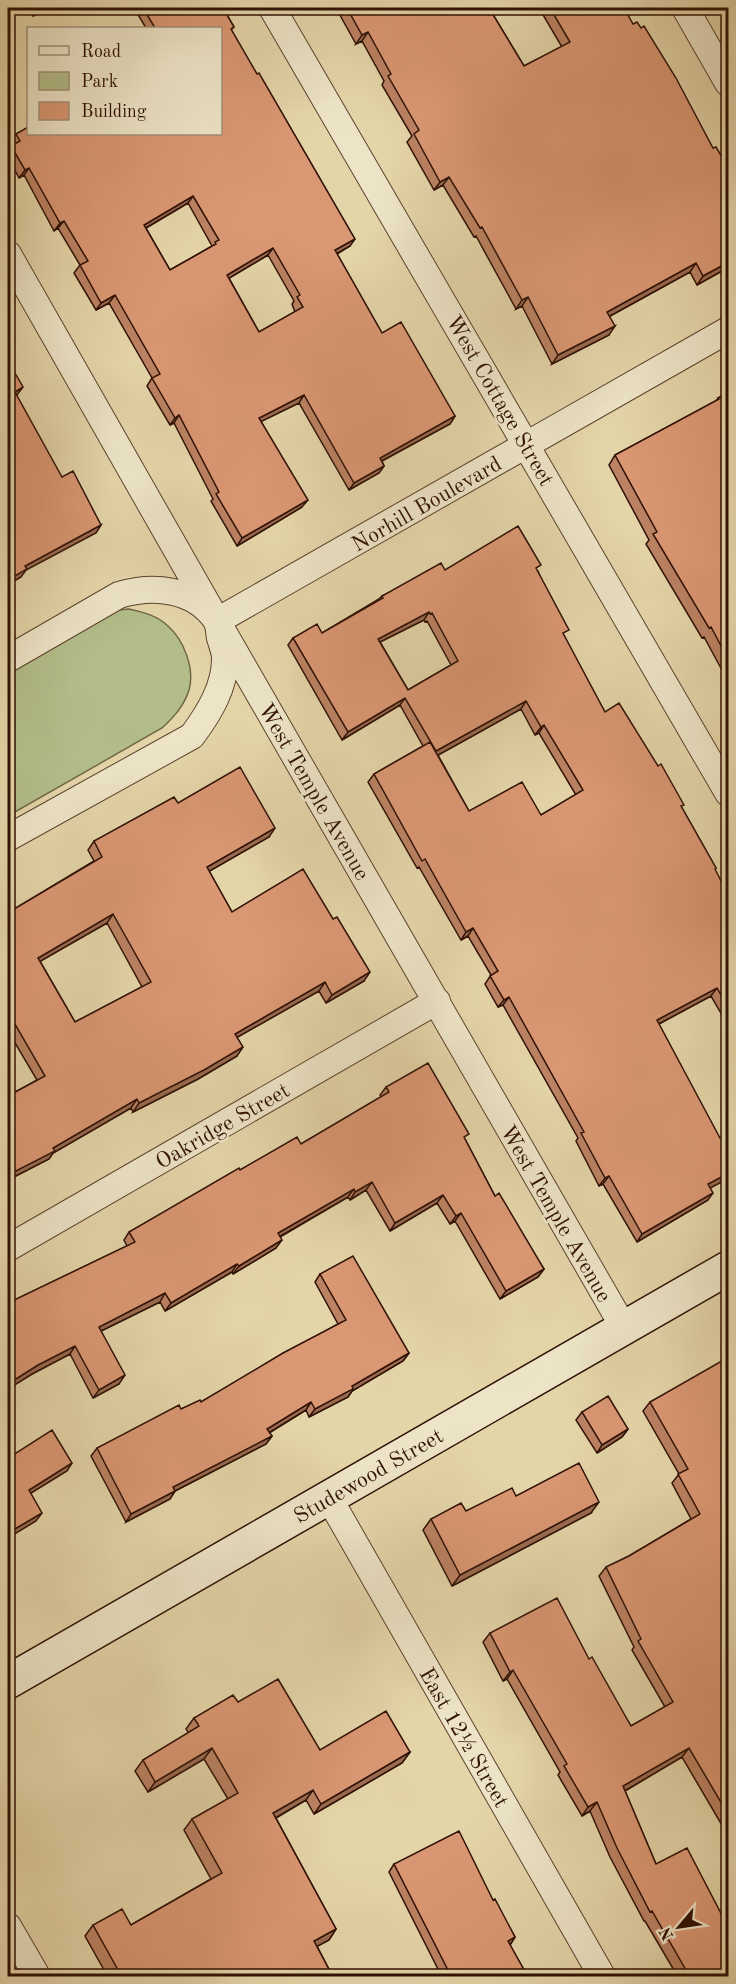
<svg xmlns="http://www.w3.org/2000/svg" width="736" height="1984" viewBox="0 0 736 1984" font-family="'Old Standard TT',serif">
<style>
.green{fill:#b2bd89;stroke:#716747;stroke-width:1.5}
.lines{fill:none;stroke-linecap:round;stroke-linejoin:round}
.street-casing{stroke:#5d422e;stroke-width:28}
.secondary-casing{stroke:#301105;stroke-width:36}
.street{stroke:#ede4c7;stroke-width:26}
.secondary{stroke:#ede4c7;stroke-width:33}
.wall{fill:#bb8263;stroke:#301105;stroke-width:1.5;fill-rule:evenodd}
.shaded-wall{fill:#996a50;stroke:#301105;stroke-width:1.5}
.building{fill:#da9773;stroke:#301105;stroke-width:1.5;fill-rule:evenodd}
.labels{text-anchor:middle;stroke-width:4.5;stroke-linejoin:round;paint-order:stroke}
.street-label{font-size:22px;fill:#301105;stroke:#ede4c7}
</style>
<rect width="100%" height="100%" fill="#e4d5a9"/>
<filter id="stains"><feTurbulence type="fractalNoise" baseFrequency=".00333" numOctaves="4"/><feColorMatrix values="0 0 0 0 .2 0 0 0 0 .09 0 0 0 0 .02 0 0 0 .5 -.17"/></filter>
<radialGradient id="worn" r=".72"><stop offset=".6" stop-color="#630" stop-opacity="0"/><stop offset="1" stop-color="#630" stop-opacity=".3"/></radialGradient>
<path class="green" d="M 129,609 C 143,612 158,616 168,626 C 184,640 195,669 189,690 C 184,706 174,717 162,728 L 8,816 L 8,674 L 118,610 Z"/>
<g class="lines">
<g class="street-casing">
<path id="street" d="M 272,8 L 728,793
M 685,8 L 728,83
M 8,254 L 217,621 L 624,1328
M 217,621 L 728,330
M 8,659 L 119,595 C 153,585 194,588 216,620 C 219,625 219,633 220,638 C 222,644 224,650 225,656 C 226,686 209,713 192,736 L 8,838
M 8,1248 L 437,1001
M 329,1498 L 602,1976
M 8,1926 L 37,1976"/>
</g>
<g class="secondary-casing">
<path id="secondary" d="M 8,1682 L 728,1268"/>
</g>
<use href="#street" class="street"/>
<use href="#secondary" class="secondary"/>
</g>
<path class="wall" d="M 28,8 L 49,8 L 33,16 Z
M 134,8 L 223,8 L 234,27 L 231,30 L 350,246 L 337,254 L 382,333 L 455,416 L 450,424 L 382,461 L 384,466 L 379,473 L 349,490 L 299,403 L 261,421 L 302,507 L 237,546 L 211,501 L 213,499 L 174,423 L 170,425 L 147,386 L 152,378 L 109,303 L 96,310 L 74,273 L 80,265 L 58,228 L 54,231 L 24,175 L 19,178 L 8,157 L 8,152 L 12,145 L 10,142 L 16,134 L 220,28 L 146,28 ZM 188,203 L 212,246 L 170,270 L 146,228 ZM 268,255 L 294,301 L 292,304 L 295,312 L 259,332 L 229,278 Z
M 336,8 L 489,8 L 524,66 L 562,47 L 539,8 L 624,8 L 729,267 L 697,285 L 690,272 L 610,316 L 609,335 L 552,364 L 522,306 L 516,309 L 476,236 L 474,237 L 443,185 L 434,190 L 407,142 L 412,136 L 382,85 L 384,81 L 362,41 L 356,44 Z
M 729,392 L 729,683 L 704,637 L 702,638 L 646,544 L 649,540 L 609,465 L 615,455 L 716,401 L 718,398 Z
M 445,570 L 538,571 L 564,637 L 605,712 L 682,808 L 716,868 L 715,870 L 729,897 L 729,1027 L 711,996 L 659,1024 L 710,1188 L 708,1200 L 637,1242 L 603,1184 L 599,1186 L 576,1141 L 578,1138 L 503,1005 L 498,1007 L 485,984 L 491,975 L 468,936 L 461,940 L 419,867 L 417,868 L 368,782 L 374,774 L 423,746 L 400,705 L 342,740 L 288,645 L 293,638 L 322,633 L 379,599 L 382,596 ZM 424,620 L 425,622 L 427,621 L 451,665 L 408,690 L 380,642 ZM 521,709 L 535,735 L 539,733 L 576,795 L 541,815 L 469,811 L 438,755 Z
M 178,803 L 269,837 L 209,871 L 232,912 L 364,981 L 326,1003 L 319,991 L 237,1037 L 237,1056 L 198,1079 L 133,1112 L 131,1108 L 53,1153 L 49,1159 L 8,1180 L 8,1096 L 37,1080 L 8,1031 L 8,904 L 11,911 L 94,861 L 88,850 L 94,841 ZM 107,923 L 142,987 L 75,1022 L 40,961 Z
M 386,1087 L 465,1139 L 495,1196 L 544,1269 L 538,1277 L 500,1299 L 455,1221 L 450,1224 L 437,1203 L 390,1231 L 366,1190 L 350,1200 L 348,1197 L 280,1237 L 276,1248 L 233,1274 L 232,1272 L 165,1311 L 160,1302 L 101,1331 L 119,1384 L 93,1398 L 70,1354 L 32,1374 L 8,1389 L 8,1305 L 10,1302 L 127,1246 L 124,1240 L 129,1232 L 240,1170 L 301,1144 L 381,1097 L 380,1095 Z
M 320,1274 L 409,1353 L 403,1361 L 352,1391 L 348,1397 L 309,1417 L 306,1410 L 269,1433 L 272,1436 L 266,1444 L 175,1491 L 170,1499 L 126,1522 L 91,1456 L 97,1448 L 181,1409 L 201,1402 L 338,1324 L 315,1282 Z
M 729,1361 L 729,1833 L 725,1826 L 723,1827 L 682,1757 L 625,1791 L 656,1864 L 729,1977 L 678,1977 L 645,1921 L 644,1921 L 610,1857 L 590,1811 L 582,1816 L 558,1775 L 560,1772 L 507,1679 L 503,1681 L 483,1642 L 490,1633 L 589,1659 L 631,1726 L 665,1707 L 632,1650 L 634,1647 L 599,1576 L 606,1567 L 629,1556 L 691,1519 L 672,1483 L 679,1474 L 643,1411 L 650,1402 Z
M 582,1412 L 628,1429 L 622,1437 L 597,1453 L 576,1420 Z
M 516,1496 L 591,1513 L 452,1586 L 423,1530 L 431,1519 L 466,1511 Z
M 238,1702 L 320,1750 L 410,1752 L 402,1763 L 314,1814 L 306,1800 L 276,1818 L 336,1929 L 329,1940 L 317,1946 L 333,1977 L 108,1977 L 85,1936 L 93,1925 L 131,1925 L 211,1879 L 184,1830 L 192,1819 L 228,1799 L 204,1759 L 148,1792 L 135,1771 L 143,1760 L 189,1733 L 186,1729 L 194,1718 Z
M 394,1864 L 493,1900 L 515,1937 L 510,1945 L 528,1977 L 442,1977 L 389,1872 Z"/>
<path class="shaded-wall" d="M 18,8 L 26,8 L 8,18 L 8,13 Z
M 41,8 L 49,8 L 33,16 L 39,9 Z
M 368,32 L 362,41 L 356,44 L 362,35 Z
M 29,168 L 24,175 L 19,178 L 25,170 Z
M 449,177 L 443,185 L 434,190 L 440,182 Z
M 193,196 L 188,203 L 139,232 L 144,225 Z
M 64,221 L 58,228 L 54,231 L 60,223 Z
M 355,239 L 350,246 L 329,258 L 335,250 Z
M 273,248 L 268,255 L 221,283 L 227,275 Z
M 729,262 L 729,267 L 697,285 L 703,276 Z
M 696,263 L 690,272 L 601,321 L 607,312 Z
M 115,295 L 109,303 L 96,310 L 101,303 Z
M 528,297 L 522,306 L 516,309 L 522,300 Z
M 615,326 L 609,335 L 552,364 L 558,355 Z
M 23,387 L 17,395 L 9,399 L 15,392 Z
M 304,395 L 299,403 L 254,425 L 259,418 Z
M 179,415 L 174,423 L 170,425 L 175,418 Z
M 455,416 L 450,424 L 374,465 L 380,458 Z
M 384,466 L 379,473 L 349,490 L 354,483 Z
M 308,500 L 302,507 L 237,546 L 242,538 Z
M 101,525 L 96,533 L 26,570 L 21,577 L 8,585 L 8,580 L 25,566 Z
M 429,612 L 424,620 L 372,646 L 378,639 Z
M 405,698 L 400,705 L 342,740 L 348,732 Z
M 526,701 L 521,709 L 431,759 L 436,751 Z
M 544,725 L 539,733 L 535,735 L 541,727 Z
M 275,828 L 269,837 L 201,876 L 207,867 Z
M 113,914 L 107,923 L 32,966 L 38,958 Z
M 473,928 L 468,936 L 461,940 L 466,932 Z
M 370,972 L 364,981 L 326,1003 L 332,995 Z
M 325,982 L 319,991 L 229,1042 L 235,1034 Z
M 717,988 L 711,996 L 651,1028 L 657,1020 Z
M 509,997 L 503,1005 L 498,1007 L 504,1000 Z
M 243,1047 L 237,1056 L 198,1079 L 133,1112 L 139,1103 Z
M 137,1099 L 131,1108 L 53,1153 L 49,1159 L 8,1180 L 14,1172 L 53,1148 Z
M 729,1173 L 729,1178 L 703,1192 L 708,1184 Z
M 609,1176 L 603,1184 L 599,1186 L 605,1178 Z
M 372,1182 L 366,1190 L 350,1200 L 355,1192 Z
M 354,1189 L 348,1197 L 272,1241 L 278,1233 Z
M 713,1193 L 708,1200 L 637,1242 L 642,1234 Z
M 443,1195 L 437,1203 L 390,1231 L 395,1223 Z
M 461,1213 L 455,1221 L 450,1224 L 456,1216 Z
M 282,1240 L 276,1248 L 233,1274 L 239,1266 Z
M 237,1264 L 232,1272 L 165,1311 L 171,1303 Z
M 544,1269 L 538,1277 L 500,1299 L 506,1291 Z
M 165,1293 L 160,1302 L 93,1335 L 99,1327 Z
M 75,1346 L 70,1354 L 32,1374 L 8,1389 L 8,1384 L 38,1365 Z
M 409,1353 L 403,1361 L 352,1391 L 348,1397 L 309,1417 L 315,1409 L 352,1386 Z
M 125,1375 L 119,1384 L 93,1398 L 99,1390 Z
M 311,1402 L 306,1410 L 262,1437 L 267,1429 Z
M 628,1429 L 622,1437 L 597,1453 L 602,1445 Z
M 272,1436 L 266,1444 L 167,1495 L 173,1487 Z
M 72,1463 L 67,1471 L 23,1498 L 29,1490 Z
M 175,1491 L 170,1499 L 126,1522 L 131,1514 Z
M 599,1502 L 591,1513 L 452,1586 L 460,1575 Z
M 42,1513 L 36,1521 L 8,1538 L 8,1533 Z
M 513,1670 L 507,1679 L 503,1681 L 510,1672 Z
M 212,1748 L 204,1759 L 148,1792 L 155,1782 Z
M 689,1748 L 682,1757 L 616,1796 L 623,1786 Z
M 410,1752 L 402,1763 L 314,1814 L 321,1804 Z
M 313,1790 L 306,1800 L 265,1824 L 273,1813 Z
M 597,1802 L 590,1811 L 582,1816 L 588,1807 Z
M 336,1929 L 329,1940 L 307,1952 L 314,1941 Z
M 515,1937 L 510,1945 L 508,1941 Z
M 454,1970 L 449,1977 L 446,1977 L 449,1972 Z"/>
<path class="building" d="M 8,8 L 18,8 L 8,13 Z
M 143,8 L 223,8 L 234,27 L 231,29 L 257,74 L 259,73 L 355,239 L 335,250 L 382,333 L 401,322 L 455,416 L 380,458 L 384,466 L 354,483 L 304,395 L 259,418 L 308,500 L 242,538 L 216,494 L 219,492 L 179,415 L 175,418 L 152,378 L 160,374 L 115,295 L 101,303 L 80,265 L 88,261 L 64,221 L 60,223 L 29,168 L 25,170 L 11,146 L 20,141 L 16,134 L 28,127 L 28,134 L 220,134 L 220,28 L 155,28 ZM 193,196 L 219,240 L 215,242 L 216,244 L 170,270 L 144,225 ZM 273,248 L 300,295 L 297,297 L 303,307 L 259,332 L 227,275 Z
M 347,8 L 489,8 L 524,66 L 570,42 L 550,8 L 624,8 L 633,24 L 637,22 L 641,28 L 644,26 L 676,78 L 713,148 L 716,147 L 729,169 L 729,262 L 703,276 L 696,263 L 607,312 L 615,326 L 558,355 L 528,297 L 522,300 L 482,227 L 480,228 L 449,177 L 440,182 L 414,134 L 419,130 L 388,76 L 391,74 L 368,32 L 362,35 Z
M 8,361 L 23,387 L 15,392 L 62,477 L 73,471 L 101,525 L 25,566 L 27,569 L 8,580 Z
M 729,392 L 729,661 L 711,627 L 709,628 L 653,534 L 657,532 L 615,455 L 719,399 L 718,398 Z
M 518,526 L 541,565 L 536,568 L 569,630 L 563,633 L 605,712 L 619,703 L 658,766 L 661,764 L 684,805 L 681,806 L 716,868 L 715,869 L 729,897 L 729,1009 L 717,988 L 657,1020 L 720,1138 L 723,1136 L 729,1146 L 729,1173 L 708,1184 L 713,1193 L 642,1234 L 609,1176 L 605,1178 L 581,1133 L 584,1132 L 509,997 L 504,1000 L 490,976 L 498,971 L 473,928 L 466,932 L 425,859 L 422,861 L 374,774 L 430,742 L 469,811 L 522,782 L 541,815 L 583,790 L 544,725 L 541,727 L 526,701 L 436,751 L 405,698 L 348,732 L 293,638 L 317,624 L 322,633 L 383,598 L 382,596 L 441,563 L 445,570 ZM 429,612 L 430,614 L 432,613 L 458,661 L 408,690 L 378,639 Z
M 240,767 L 275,828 L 207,867 L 232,912 L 303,869 L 333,919 L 337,917 L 370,972 L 332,995 L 325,982 L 235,1034 L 243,1047 L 204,1070 L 139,1103 L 137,1099 L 53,1148 L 55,1151 L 14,1172 L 13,1169 L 8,1172 L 8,1096 L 45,1076 L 8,1012 L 8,904 L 11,911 L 102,857 L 94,841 L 174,797 L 178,803 ZM 113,914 L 151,982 L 75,1022 L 38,958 Z
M 428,1063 L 469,1134 L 464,1137 L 495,1196 L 499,1193 L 544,1269 L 506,1291 L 461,1213 L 456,1216 L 443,1195 L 395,1223 L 372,1182 L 355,1192 L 354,1189 L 278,1233 L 282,1240 L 239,1266 L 237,1264 L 171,1303 L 165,1293 L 99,1327 L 125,1375 L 99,1390 L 75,1346 L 38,1365 L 8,1384 L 8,1310 L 12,1307 L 10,1302 L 135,1242 L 129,1232 L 239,1168 L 240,1170 L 297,1137 L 301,1144 L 389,1092 L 386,1087 Z
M 353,1256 L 409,1353 L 352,1386 L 353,1389 L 315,1409 L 311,1402 L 267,1429 L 272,1436 L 173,1487 L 175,1491 L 131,1514 L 97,1448 L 179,1405 L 181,1409 L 200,1400 L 201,1402 L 283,1353 L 346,1320 L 320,1274 Z
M 727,1358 L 729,1361 L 729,1816 L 689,1748 L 623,1786 L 656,1864 L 687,1848 L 725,1921 L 729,1919 L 729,1977 L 690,1977 L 652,1911 L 650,1912 L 617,1848 L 597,1802 L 588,1807 L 564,1766 L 567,1764 L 513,1670 L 510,1672 L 490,1633 L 557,1598 L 589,1659 L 592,1657 L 631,1726 L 673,1702 L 638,1641 L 641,1639 L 606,1567 L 629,1556 L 700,1514 L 678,1474 L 688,1469 L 650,1402 Z
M 608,1396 L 628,1429 L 602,1445 L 582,1412 Z
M 52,1430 L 72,1463 L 29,1490 L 42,1513 L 8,1533 L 8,1453 L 10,1457 Z
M 579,1463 L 599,1502 L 460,1575 L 431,1519 L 461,1503 L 466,1511 L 512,1488 L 516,1496 Z
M 278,1679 L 320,1750 L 386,1711 L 410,1752 L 321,1804 L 313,1790 L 273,1813 L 336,1929 L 314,1941 L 333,1977 L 122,1977 L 93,1925 L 122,1909 L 131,1925 L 222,1873 L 192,1819 L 238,1793 L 212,1748 L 155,1782 L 143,1760 L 199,1726 L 194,1718 L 233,1695 L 238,1702 Z
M 459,1831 L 493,1900 L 495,1899 L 515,1937 L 508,1941 L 528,1977 L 458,1977 L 454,1970 L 449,1972 L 394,1864 Z"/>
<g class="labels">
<g class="street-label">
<text transform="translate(501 400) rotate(60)" y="8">West Cottage Street</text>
<text transform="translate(426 503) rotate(-30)" y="8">Norhill Boulevard</text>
<text transform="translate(315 791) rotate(60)" y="8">West Temple Avenue</text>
<text transform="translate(222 1125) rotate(-30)" y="8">Oakridge Street</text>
<text transform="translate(557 1213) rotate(60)" y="8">West Temple Avenue</text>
<text transform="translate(368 1475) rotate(-30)" y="8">Studewood Street</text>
<text transform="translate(465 1737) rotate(60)" y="8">East 12½ Street</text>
</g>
</g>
<rect width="736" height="1984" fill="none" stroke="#e4d5a9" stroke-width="30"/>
<rect x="9" y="9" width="718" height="1966" fill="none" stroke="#301105" stroke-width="3"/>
<rect x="15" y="15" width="706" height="1954" fill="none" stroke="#301105" stroke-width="1.5"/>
<rect x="27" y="27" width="195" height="108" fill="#ede4c7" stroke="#a19079" stroke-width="1.5"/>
<rect x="39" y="46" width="30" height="9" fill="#ede4c7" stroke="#a19079" stroke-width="1.5"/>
<text x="81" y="57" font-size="18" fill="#301105">Road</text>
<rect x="39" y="72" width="30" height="18" fill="#b2bd89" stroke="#a19079" stroke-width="1.5"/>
<text x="81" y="87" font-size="18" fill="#301105">Park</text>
<rect x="39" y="102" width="30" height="18" fill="#da9773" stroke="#a19079" stroke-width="1.5"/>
<text x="81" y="117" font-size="18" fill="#301105">Building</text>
<g transform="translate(679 1927) rotate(241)" stroke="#ede4c7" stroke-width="4.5" paint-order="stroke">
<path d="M0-4.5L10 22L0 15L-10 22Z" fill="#301105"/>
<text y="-9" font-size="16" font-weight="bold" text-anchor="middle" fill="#301105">N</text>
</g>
<rect width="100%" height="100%" filter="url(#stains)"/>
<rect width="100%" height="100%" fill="url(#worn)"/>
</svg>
